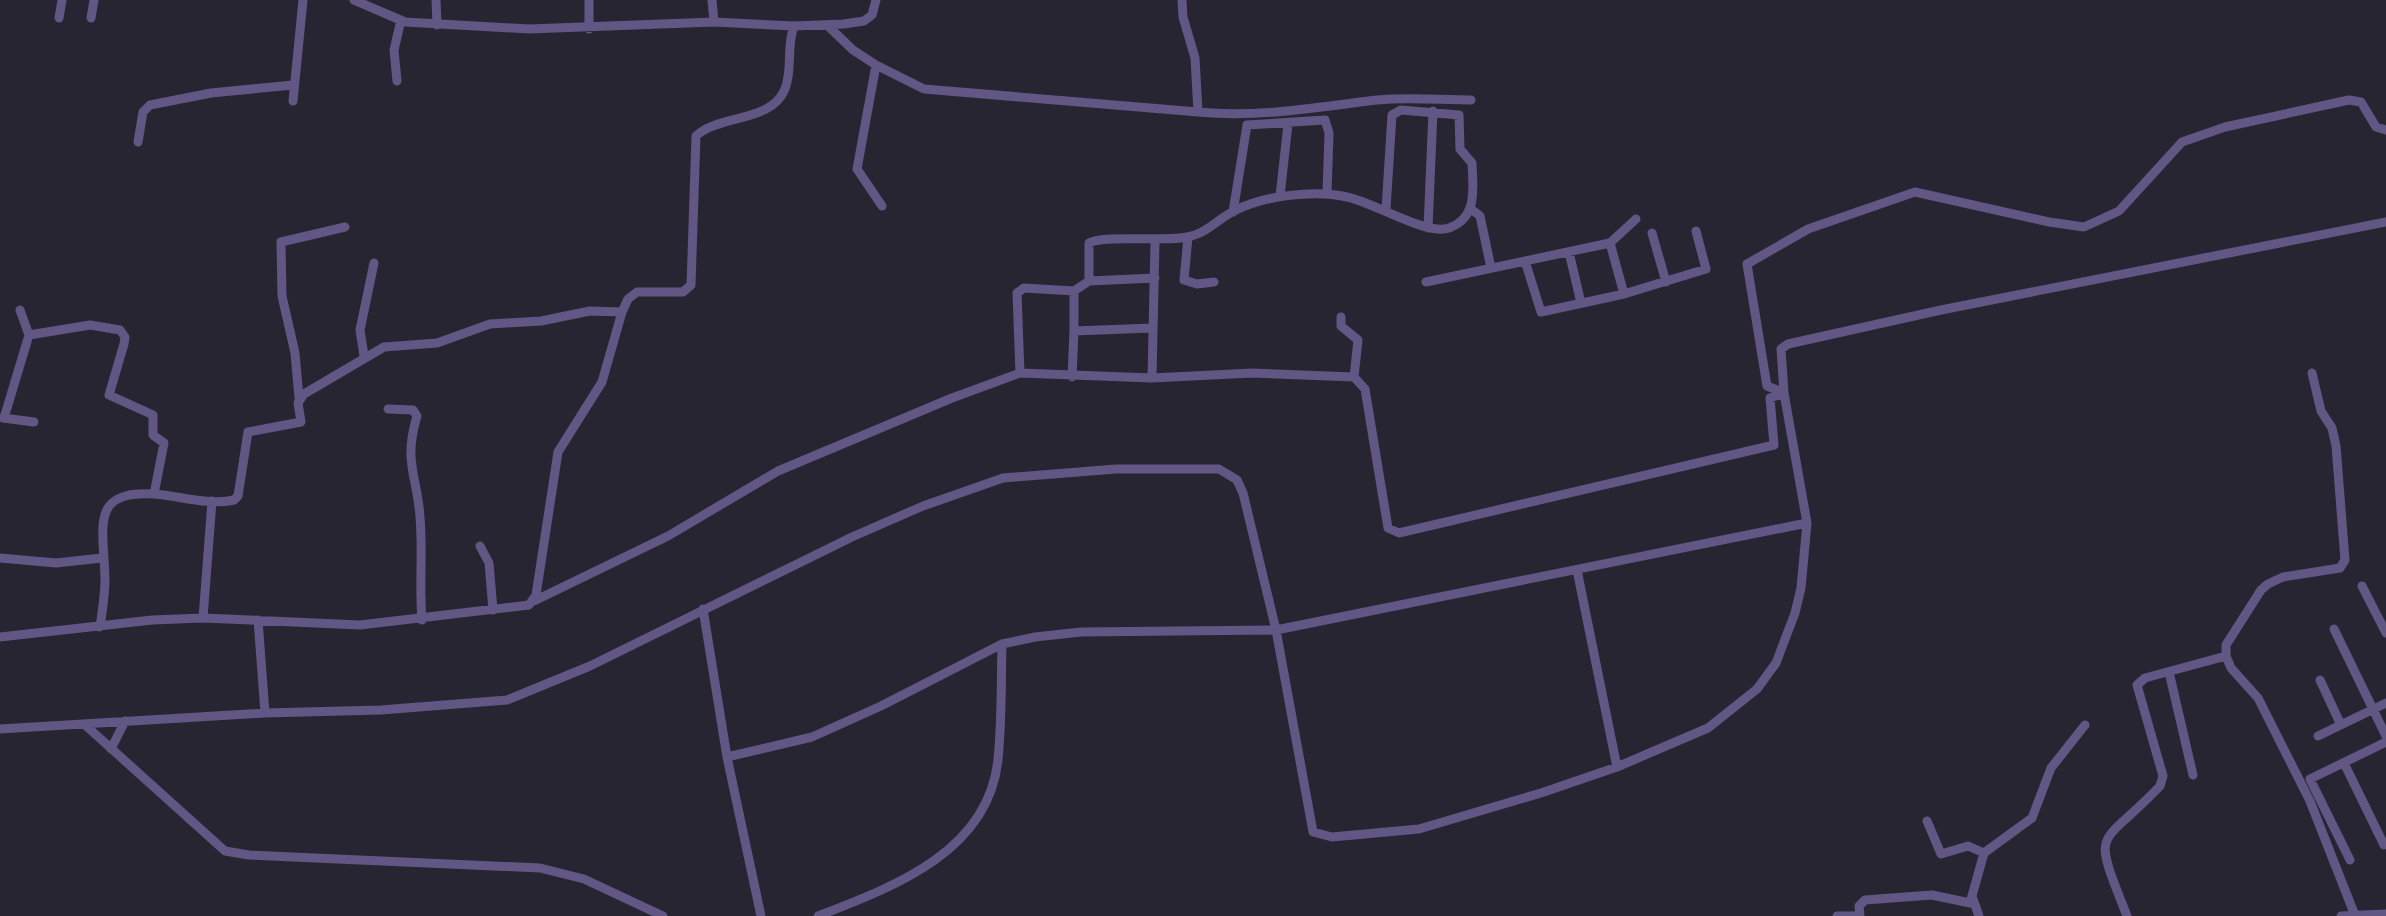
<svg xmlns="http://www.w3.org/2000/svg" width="2386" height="916" viewBox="0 0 2386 916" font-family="Lora,serif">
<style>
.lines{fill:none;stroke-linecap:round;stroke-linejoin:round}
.minor{stroke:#625685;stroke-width:9}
</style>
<rect width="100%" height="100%" fill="#272531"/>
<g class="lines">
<path class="minor" d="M 354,0 L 405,22 L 529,29 L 714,22 L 794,26 L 844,24 L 864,21 L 872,15 L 876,0
M 436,0 L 437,25
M 712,0 L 714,22
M 1182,0 L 1183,17 L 1195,58 L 1198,112 C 1259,118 1317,107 1377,100 C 1408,97 1441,100 1471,100
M 59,18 L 62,0
M 91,18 L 94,0
M 827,25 L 853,50 L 876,65 L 924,89 L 1198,112
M 589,29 L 589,0
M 876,65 L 857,169 L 882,206
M 397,81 L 394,50 L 401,20
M 293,101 L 303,0
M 138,142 L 143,112 L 150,105 L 211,93 L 293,85
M 1280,196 L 1288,124
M 1471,209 L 1480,216 L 1491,268
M 1233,212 L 1247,125 L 1325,120 L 1329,133 L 1327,193
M 1428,228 L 1433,111
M 1652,233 L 1666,282
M 1188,237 L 1184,280 L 1197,284 L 1214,282
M 1610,243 L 1624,294
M 1569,252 L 1581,303
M 1525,261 L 1541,312 L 1624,294 L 1706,269 L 1696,231
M 1089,281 L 1155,278
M 1426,282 L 1610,243 L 1636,219
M 20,310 L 29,335
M 1341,317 L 1341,326 L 1358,340 L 1354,377
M 1074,331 L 1074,291 L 1089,281 L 1089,243 C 1103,235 1159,241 1180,238 C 1207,235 1213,222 1234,211 C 1265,195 1314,190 1347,197 C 1373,202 1427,236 1449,228 C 1478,218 1473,188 1472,163 L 1460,149 L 1459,115 L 1401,110 L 1392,115 L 1386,209
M 364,356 L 360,330 L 374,263
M 1020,373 L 1017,293 L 1024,288 L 1074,291
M 2312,373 L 2321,411 L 2332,428 L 2336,446 L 2345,560 L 2340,568 L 2283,577 L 2268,584 L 2261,590 L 2226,645 L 2226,656 L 2231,668 L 2258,698 L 2310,801 L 2354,913
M 1072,377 L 1074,331 L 1152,328
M 1152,378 L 1155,242
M 1782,392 L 1767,386 L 1747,264 L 1808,229 L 1915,192 L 2049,222 L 2084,227 L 2119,211 L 2182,142 L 2225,127 L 2349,100 L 2361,102 L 2376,127 L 2386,130
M 299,398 L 295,353 L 282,296 L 281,242 L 345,227
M 388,409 L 413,410 L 417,416 C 403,463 417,474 420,517 C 423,551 419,586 422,620
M 3,418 L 34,422
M 4,418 L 29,335 L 90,325 L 120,330 L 125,337 L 124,344 L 109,395 L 153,415 L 153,435 L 164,443 L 154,494
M 480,546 L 489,563 L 493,610
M 0,558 L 56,563 L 102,558
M 1577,570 L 1617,767
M 2362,586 L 2386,633
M 534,601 L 668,536 L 778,471 L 952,398 L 1020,373 L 1152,378 L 1252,373 L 1354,377 L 1365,389 L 1388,528 L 1399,533 L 1774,445 L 1770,398 L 1784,393
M 703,609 L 727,757
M 203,618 L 212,501
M 258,620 L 265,713
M 100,627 C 102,612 105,595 105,580 C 104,526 87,486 164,495 C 186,498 212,505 234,500 L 238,496 L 248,432 L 301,422 L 298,403 L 304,394 L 384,347 L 437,343 L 490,324 L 541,321 L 590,311 L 622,312
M 2334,629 L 2386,736
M 0,637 L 152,620 L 203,618 L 360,625 L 529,605 L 536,595 L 558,452 L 602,382 L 622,312 L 628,299 L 637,292 L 683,292 L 691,285 L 696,136 C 720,114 771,123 785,89 C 793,69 786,46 794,26
M 2169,672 L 2193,775
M 2320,680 L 2341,725
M 84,724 L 225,851 L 249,855 L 540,868 L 584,879 L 663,916
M 0,729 L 265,713 L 381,710 L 507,700 L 590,666 L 852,537 L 923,506 L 1003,478 L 1116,469 L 1219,469 L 1237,480 L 1243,493 L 1276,630 L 1313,832 L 1332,837 L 1419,829 L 1541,793 L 1617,767 L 1708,728 L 1757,689 L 1776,663 L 1795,613 L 1801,588 L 1807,523 L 1784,393 L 1781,349 L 1788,344 L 1941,310 L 2386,222
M 2318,736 L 2386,703
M 111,749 L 125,721
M 2344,763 L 2384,845
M 1927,821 L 1941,854 L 1968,846 L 1984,853
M 2350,860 L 2310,779 L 2386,742
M 1973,899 L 1979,916
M 761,916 L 727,757 L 812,737 L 881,706 L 1002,644 L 1035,637 L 1081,632 L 1276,630 L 1807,523
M 818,916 C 893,887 989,852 998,759 C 1002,721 1001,682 1002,644
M 1837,916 L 1856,916
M 1860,916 L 1859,906 L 1865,900 L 1932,895 L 1970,903 L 1984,853 L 2032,818 L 2051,768 L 2085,725
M 2127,916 C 2091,824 2098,851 2160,786 L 2163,776 L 2137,685 L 2145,678 L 2226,656
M 2341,916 L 2386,914"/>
</g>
</svg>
